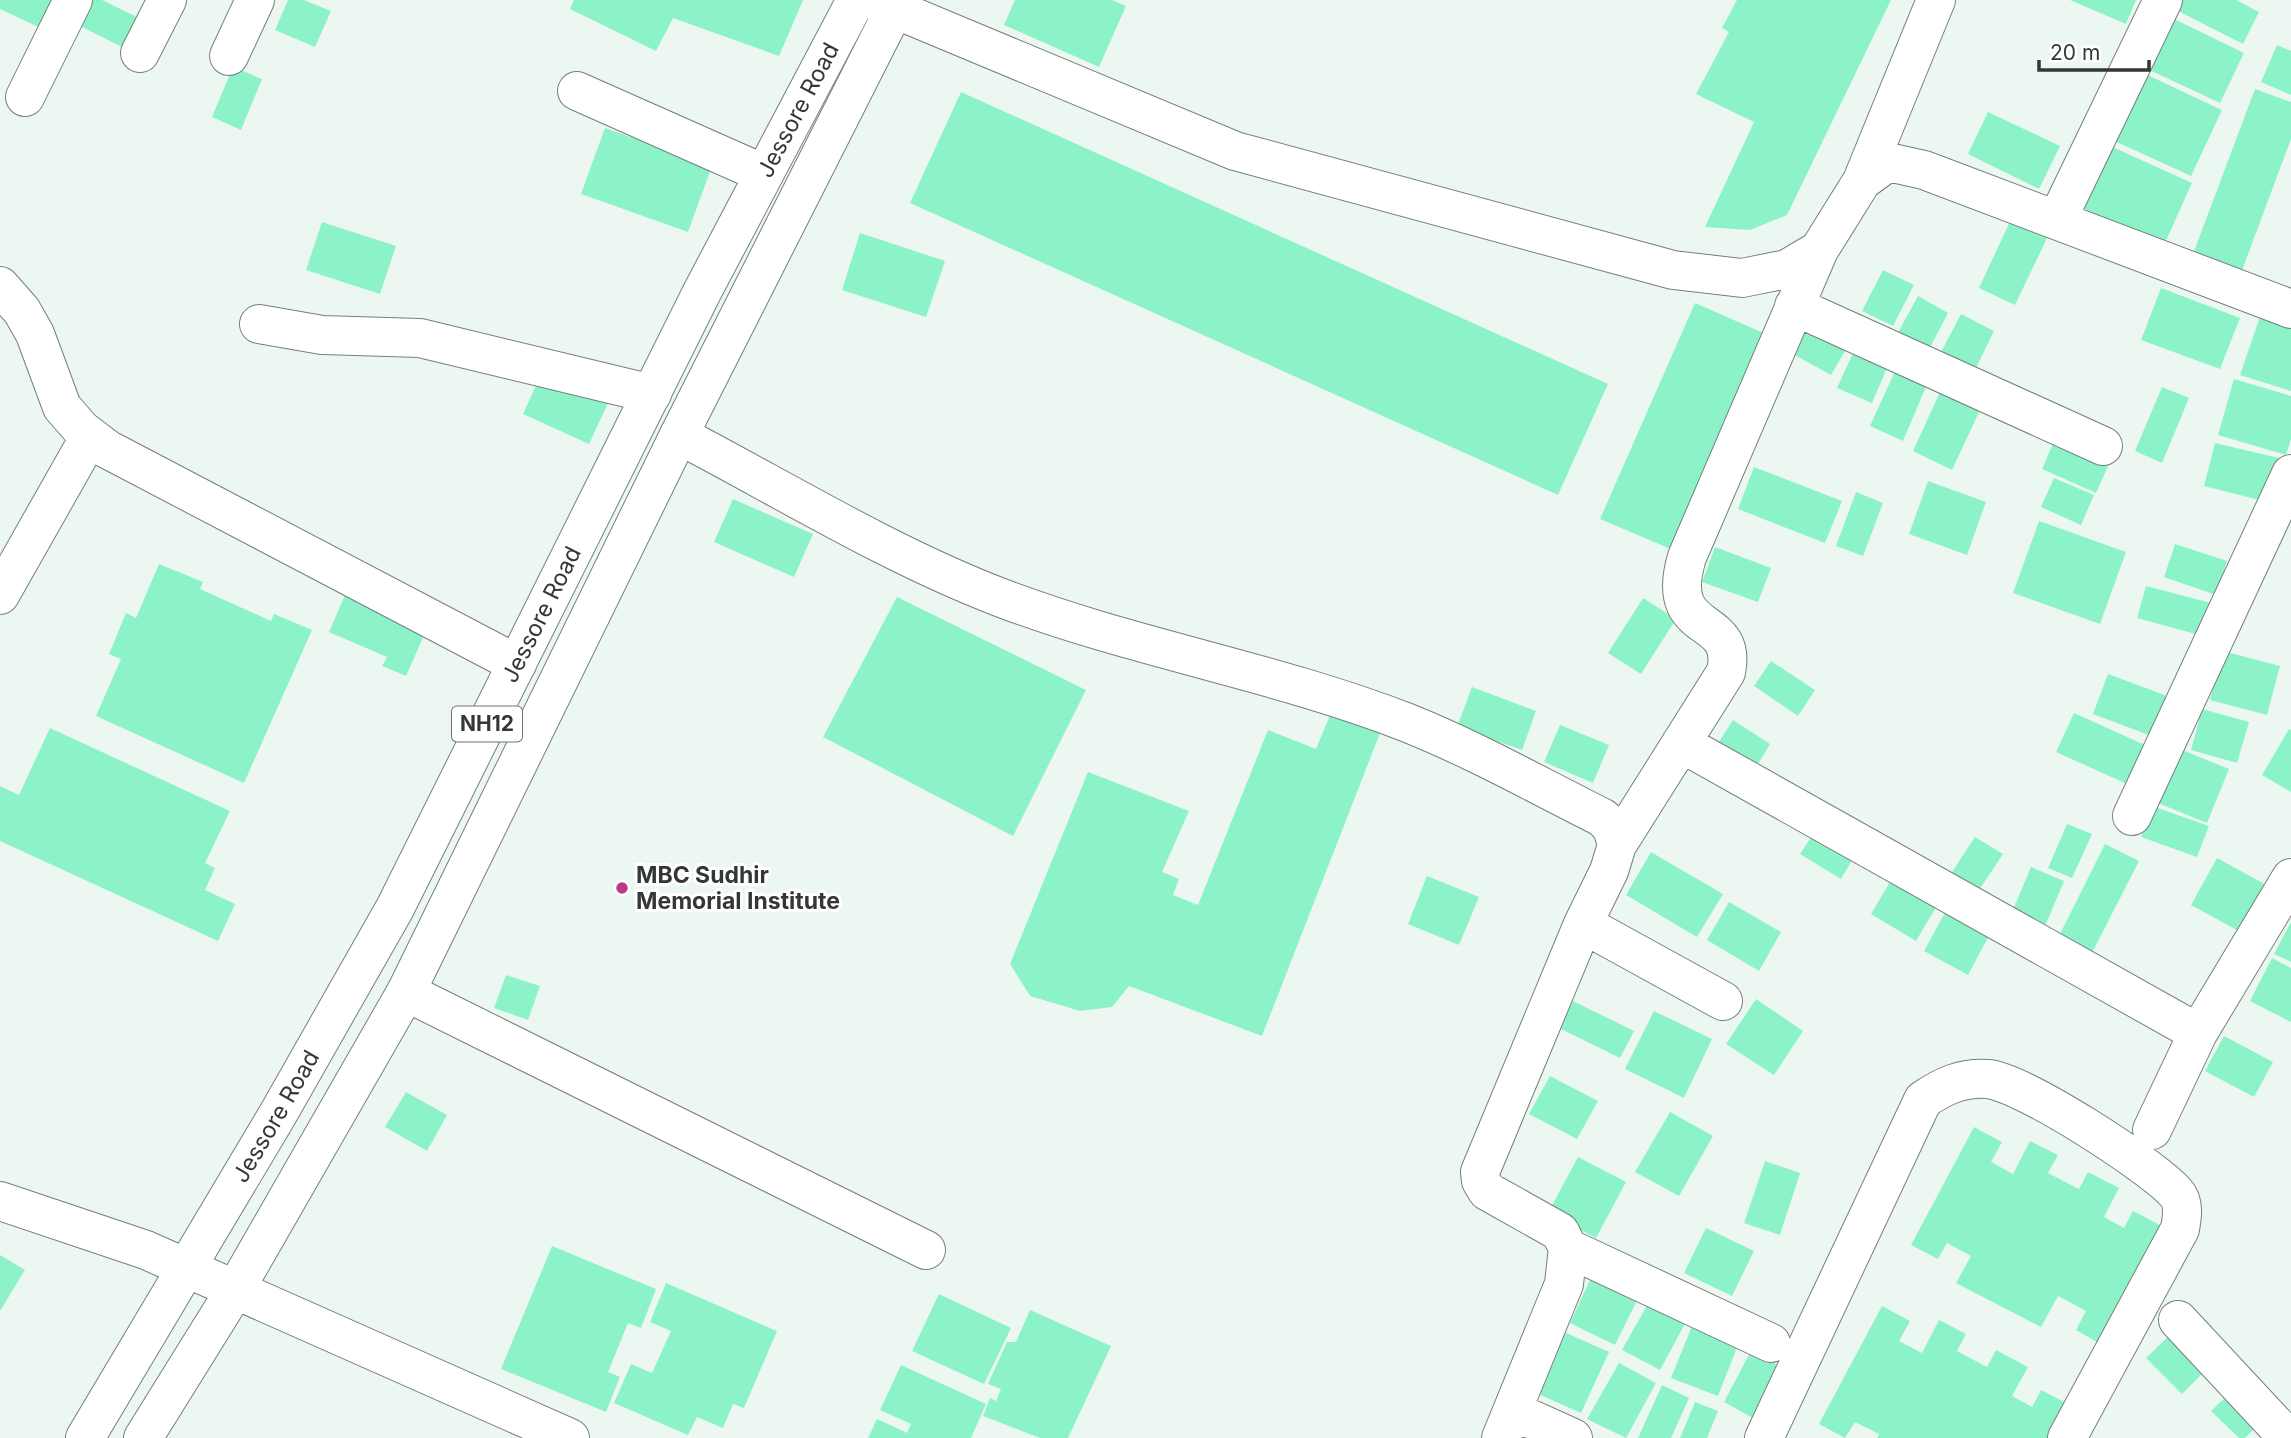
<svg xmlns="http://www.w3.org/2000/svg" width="2291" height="1438" viewBox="0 0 2291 1438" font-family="Inter,sans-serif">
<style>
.building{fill:#8cf3c8}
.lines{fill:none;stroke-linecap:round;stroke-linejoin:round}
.minor-casing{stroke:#767f7b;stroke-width:40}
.highway-casing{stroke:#767f7b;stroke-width:40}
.minor{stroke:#fff;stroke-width:38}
.highway{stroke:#fff;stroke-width:38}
.poi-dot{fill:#bc3a82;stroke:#fff;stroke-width:2.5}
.labels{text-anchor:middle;stroke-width:6;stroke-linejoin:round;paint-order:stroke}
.shield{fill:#fff;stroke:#707372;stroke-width:2}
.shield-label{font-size:21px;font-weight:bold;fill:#333735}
.street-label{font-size:23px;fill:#333735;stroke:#fff}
.poi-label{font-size:23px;font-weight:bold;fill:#333735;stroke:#fff;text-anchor:start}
</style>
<rect width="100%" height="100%" fill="#edf7f2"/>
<path class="building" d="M 0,0 L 62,0 L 51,33 L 0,9 Z
M 85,0 L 102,0 L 141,19 L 126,49 L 74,23 Z
M 288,0 L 304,0 L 331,11 L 315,47 L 275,30 Z
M 574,0 L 803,0 L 779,56 L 673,18 L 656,51 L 570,9 Z
M 1015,0 L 1112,0 L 1126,6 L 1099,67 L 1004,25 Z
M 1737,0 L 1891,0 L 1787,215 L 1750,230 L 1705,227 L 1754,122 L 1696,94 L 1729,32 L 1722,28 Z
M 2070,0 L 2136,0 L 2126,24 Z
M 2176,0 L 2236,0 L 2259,12 L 2243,44 L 2172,8 Z
M 2168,16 L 2244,53 L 2220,103 L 2143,67 Z
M 2277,45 L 2291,51 L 2291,95 L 2261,82 Z
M 233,67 L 262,79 L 241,130 L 212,117 Z
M 2139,71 L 2222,110 L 2191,176 L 2108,138 Z
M 2255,89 L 2291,102 L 2291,139 L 2241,273 L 2193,254 Z
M 961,92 L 1608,384 L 1558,495 L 910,203 Z
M 1988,112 L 2060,146 L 2039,189 L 1968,154 Z
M 605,128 L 712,166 L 688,232 L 581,194 Z
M 2106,144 L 2192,183 L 2164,245 L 2078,206 Z
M 2013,215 L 2050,232 L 2015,305 L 1979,288 Z
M 322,222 L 396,246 L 380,294 L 306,270 Z
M 860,233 L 945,261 L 926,317 L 842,290 Z
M 1883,270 L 1914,285 L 1893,326 L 1862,311 Z
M 2161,288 L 2240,318 L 2220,369 L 2141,340 Z
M 1918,296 L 1948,313 L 1926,355 L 1895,338 Z
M 1695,303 L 1768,335 L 1673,550 L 1600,519 Z
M 1961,314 L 1994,331 L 1973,374 L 1939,356 Z
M 2261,314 L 2291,323 L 2291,391 L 2240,375 Z
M 1807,324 L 1848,346 L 1831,375 L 1791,353 Z
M 1853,353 L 1887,368 L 1872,403 L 1837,388 Z
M 1896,369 L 1928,382 L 1903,441 L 1870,426 Z
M 543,370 L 609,401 L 589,444 L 523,414 Z
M 2234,379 L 2291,396 L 2291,439 L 2286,455 L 2218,435 Z
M 2162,387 L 2189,398 L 2162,463 L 2135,451 Z
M 1940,392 L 1980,410 L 1952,470 L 1913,451 Z
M 2054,441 L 2109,464 L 2096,493 L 2042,469 Z
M 2215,443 L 2283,459 L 2271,503 L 2204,486 Z
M 1754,467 L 1842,501 L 1825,543 L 1738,509 Z
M 2054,478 L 2094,495 L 2081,525 L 2041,507 Z
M 1928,481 L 1986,502 L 1967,555 L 1909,534 Z
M 1856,492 L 1883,503 L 1863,556 L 1836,546 Z
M 733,499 L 813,534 L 794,577 L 714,542 Z
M 2039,521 L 2126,552 L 2100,624 L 2013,593 Z
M 2175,544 L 2227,561 L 2216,595 L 2164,577 Z
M 1715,547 L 1771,568 L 1758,602 L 1702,582 Z
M 159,564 L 203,582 L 200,589 L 271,621 L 274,614 L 312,630 L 244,783 L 96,716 L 121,659 L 109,654 L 126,613 L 136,618 Z
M 2146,586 L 2211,603 L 2203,636 L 2137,618 Z
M 348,588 L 429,624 L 406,676 L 382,666 L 387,657 L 329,632 Z
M 897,597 L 1086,690 L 1013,836 L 823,737 Z
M 1643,598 L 1676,619 L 1641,674 L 1608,653 Z
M 2223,651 L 2280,666 L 2267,715 L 2210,700 Z
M 1771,661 L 1815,690 L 1798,716 L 1754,686 Z
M 2108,674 L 2178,700 L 2162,740 L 2093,714 Z
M 1472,687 L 1536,711 L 1522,750 L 1457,727 Z
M 1333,708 L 1382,728 L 1262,1036 L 1129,986 L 1112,1007 L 1080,1011 L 1030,996 L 1010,964 L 1088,772 L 1189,811 L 1162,872 L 1179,879 L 1173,895 L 1198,905 L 1268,730 L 1316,749 Z
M 2202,709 L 2249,722 L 2237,763 L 2191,750 Z
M 2074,713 L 2145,745 L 2127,784 L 2056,752 Z
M 1733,720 L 1770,744 L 1755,769 L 1717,745 Z
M 1560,725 L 1609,745 L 1593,783 L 1544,762 Z
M 50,728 L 230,811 L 205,863 L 215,868 L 205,890 L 235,904 L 218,941 L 0,841 L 0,786 L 19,795 Z
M 2289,729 L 2291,730 L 2291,792 L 2262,775 Z
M 2180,749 L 2229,769 L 2207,823 L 2158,803 Z
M 2152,806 L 2209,826 L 2197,857 L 2141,837 Z
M 2067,824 L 2092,834 L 2072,878 L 2048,868 Z
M 1815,831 L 1855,855 L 1841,879 L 1800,854 Z
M 1975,837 L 2003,854 L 1977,893 L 1950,875 Z
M 2105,844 L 2139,861 L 2092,953 L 2059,936 Z
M 1651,852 L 1723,894 L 1697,937 L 1626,895 Z
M 2217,858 L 2270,887 L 2244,934 L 2191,905 Z
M 2031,867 L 2064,881 L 2043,931 L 2010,917 Z
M 1897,870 L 1942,897 L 1916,941 L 1871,914 Z
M 1427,876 L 1479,897 L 1459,945 L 1408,924 Z
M 1729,902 L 1781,932 L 1759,971 L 1707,940 Z
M 1947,909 L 1991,932 L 1968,975 L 1924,951 Z
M 2291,922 L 2291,962 L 2274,954 Z
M 2272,958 L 2291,968 L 2291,1022 L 2250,1001 Z
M 506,975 L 540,986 L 528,1020 L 494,1008 Z
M 1756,999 L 1803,1031 L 1774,1075 L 1726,1044 Z
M 1573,1001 L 1634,1031 L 1620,1058 L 1559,1028 Z
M 1654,1011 L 1712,1039 L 1684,1098 L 1625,1069 Z
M 2224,1036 L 2273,1062 L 2254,1097 L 2205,1071 Z
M 1550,1076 L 1598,1101 L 1577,1139 L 1529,1114 Z
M 406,1092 L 447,1115 L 427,1151 L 385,1127 Z
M 1670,1112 L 1713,1136 L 1679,1196 L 1635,1172 Z
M 1974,1127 L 2002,1142 L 1991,1162 L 2013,1174 L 2030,1141 L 2058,1155 L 2048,1173 L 2079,1189 L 2088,1172 L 2119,1188 L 2104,1217 L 2124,1228 L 2133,1211 L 2160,1225 L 2097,1342 L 2076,1330 L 2086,1311 L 2058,1296 L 2041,1327 L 1956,1283 L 1971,1256 L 1947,1243 L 1938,1259 L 1911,1245 Z
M 1578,1157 L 1626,1182 L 1596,1238 L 1548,1213 Z
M 1765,1161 L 1800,1173 L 1780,1235 L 1744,1223 Z
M 1706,1228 L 1754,1251 L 1732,1296 L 1684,1273 Z
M 552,1246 L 656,1289 L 641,1328 L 628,1323 L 608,1372 L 620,1377 L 606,1412 L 501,1369 Z
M 0,1255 L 25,1270 L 0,1311 Z
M 1596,1267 L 1642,1290 L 1615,1345 L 1570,1323 Z
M 666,1283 L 777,1331 L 744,1408 L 733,1404 L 723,1428 L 697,1417 L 688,1435 L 614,1403 L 631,1364 L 652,1373 L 671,1331 L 650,1322 Z
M 939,1294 L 1011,1328 L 984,1384 L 912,1351 Z
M 1650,1300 L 1687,1320 L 1660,1370 L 1622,1350 Z
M 1882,1306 L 1910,1321 L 1899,1341 L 1922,1353 L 1939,1320 L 1966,1334 L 1957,1351 L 1987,1367 L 1996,1350 L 2028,1367 L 2012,1396 L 2032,1407 L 2041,1390 L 2068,1404 L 2050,1438 L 1877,1438 L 1879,1434 L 1855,1422 L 1845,1438 L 1819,1424 Z
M 1030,1310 L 1111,1346 L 1068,1438 L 1040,1438 L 983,1416 L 990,1398 L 996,1401 L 1001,1389 L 988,1384 L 1007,1342 L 1016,1342 Z
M 1694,1321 L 1740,1340 L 1718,1396 L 1671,1378 Z
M 2175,1330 L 2211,1365 L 2182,1394 L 2146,1358 Z
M 1564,1332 L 1609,1352 L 1581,1413 L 1536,1393 Z
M 1751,1351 L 1789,1371 L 1762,1423 L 1724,1402 Z
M 1619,1363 L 1656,1383 L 1626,1438 L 1587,1419 Z
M 901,1365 L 986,1404 L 971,1438 L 868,1438 L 877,1419 L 907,1433 L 911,1424 L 880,1410 Z
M 1662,1385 L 1689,1398 L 1671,1438 L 1638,1438 Z
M 2236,1387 L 2267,1416 L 2245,1438 L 2239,1438 L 2211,1411 Z
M 1695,1402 L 1718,1411 L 1707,1438 L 1680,1438 Z"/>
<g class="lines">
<g class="minor-casing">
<path id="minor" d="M 873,0 L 1235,151 L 1673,270 L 1742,278 L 1787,269 L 1819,250 L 1862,181 L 1888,162 L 1924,170 L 2291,309
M 140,53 L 167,0
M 229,56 L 255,0
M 577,91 L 764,174
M 25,97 L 73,0
M 1862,181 L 1936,0
M 2057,220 L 2163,0
M 0,286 L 22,311 L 35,334 L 62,407 L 82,430 L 107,449 L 517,664
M 1794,306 L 2103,446
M 259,324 L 322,335 L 420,338 L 652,394
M 679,435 C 784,490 888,554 999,597 C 1132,648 1275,671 1408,723 C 1475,750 1539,786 1603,818 L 1612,828 L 1617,845 L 1609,871 L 1583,924 L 1480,1172 L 1481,1181 L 1487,1191 L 1560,1232 L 1568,1248 L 1564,1284 L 1501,1438
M 0,595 L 90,436
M 1681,743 L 2198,1033
M 2132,816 L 2291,474
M 1617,845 L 1726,672 C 1739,611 1662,640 1687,557 L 1819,250
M 1583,924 L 1723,1001
M 406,992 L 926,1250
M 2152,1130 L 2198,1033 L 2291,878
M 0,1201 L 146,1250 L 570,1438
M 1568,1248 L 1771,1343
M 2178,1320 L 2288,1438
M 1513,1411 L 1573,1438
M 1764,1438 L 1923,1100 C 1943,1086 1963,1077 1988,1079 C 2024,1083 2151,1165 2176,1193 C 2185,1203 2182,1218 2180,1229 L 2067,1438"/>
</g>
<g class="highway-casing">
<g id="highway">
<path id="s1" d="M 85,1438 L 278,1114 L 395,908 L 702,292 L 856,0"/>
<path d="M 143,1438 L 235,1290 L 406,992 L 679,435 L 899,0"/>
</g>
</g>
<use href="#minor" class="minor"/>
<use href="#highway" class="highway"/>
</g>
<circle class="poi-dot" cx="622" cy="888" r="7"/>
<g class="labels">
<rect class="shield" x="452" y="706.5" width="70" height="35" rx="5"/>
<g class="shield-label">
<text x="487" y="731">NH12</text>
</g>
<g class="street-label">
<text dy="8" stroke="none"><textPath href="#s1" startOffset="1508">Jessore Road</textPath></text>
<text dy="8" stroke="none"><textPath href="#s1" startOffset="942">Jessore Road</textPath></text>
<text dy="8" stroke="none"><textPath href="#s1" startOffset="374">Jessore Road</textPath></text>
</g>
<g class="poi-label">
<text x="636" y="883">MBC Sudhir<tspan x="636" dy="26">Memorial Institute</tspan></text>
</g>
</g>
<path d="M2039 60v10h110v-10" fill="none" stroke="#333735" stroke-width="3.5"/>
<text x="2050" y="60" font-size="21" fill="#333735" stroke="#ffffff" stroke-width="5" paint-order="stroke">20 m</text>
</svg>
